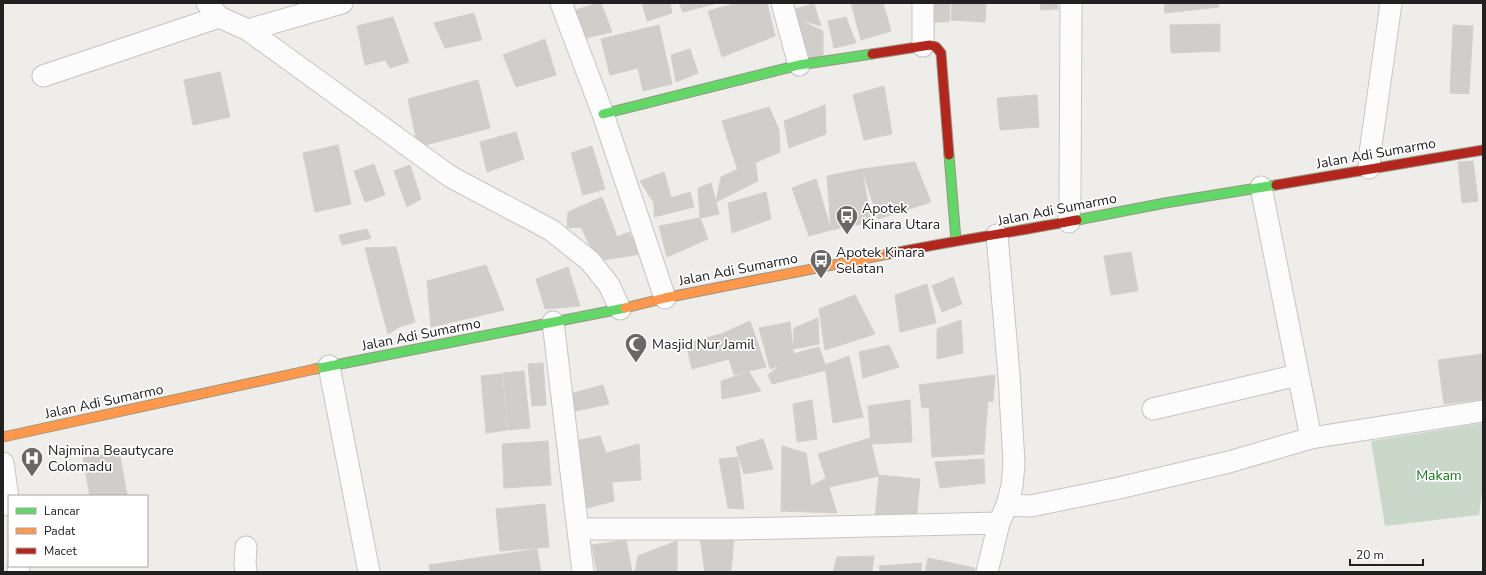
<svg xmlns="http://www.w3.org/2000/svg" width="1486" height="575" viewBox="0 0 1486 575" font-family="'Nunito Sans',sans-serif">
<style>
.cemetery{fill:#cad8ca}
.building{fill:#d0cecb;stroke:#d2cfcc}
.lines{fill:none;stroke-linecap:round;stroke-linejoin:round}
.street-casing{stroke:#c5c4c2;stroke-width:23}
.fast-casing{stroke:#969783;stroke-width:11}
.slow-casing{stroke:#969783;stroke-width:11}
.jam-casing{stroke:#969783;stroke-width:11}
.street{stroke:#fdfcfc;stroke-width:21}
.fast{stroke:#63d668;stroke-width:9}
.slow{stroke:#ff974d;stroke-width:9}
.jam{stroke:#b3261e;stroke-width:9}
.labels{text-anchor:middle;stroke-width:3.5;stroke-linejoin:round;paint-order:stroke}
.street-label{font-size:14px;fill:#212121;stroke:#fff}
.poi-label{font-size:14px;fill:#212121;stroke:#fff;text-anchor:start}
.park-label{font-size:14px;fill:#17771d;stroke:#fff}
</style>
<rect width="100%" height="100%" fill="#efedea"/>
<path class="cemetery" d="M 1483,423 L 1483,485 L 1479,515 L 1385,526 L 1371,441 Z"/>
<path class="building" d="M 598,3 L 601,3 L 612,32 L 586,38 L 576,10 Z
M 642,3 L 670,3 L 672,13 L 647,21 Z
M 679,3 L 718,3 L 683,12 Z
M 738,3 L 767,3 L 775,36 L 722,57 L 708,11 Z
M 851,3 L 883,3 L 891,31 L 861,40 Z
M 935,3 L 950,3 L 949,22 L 934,22 Z
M 952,3 L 986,3 L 985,22 L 951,20 Z
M 1040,3 L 1057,3 L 1058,9 L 1041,10 Z
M 1164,3 L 1218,3 L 1219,7 L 1165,13 Z
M 814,4 L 821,26 L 797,19 L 791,10 Z
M 474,13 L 482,40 L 445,48 L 434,23 Z
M 393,17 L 409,62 L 390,68 L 385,60 L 365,65 L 357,26 Z
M 846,17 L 856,43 L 834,48 L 828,21 Z
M 797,19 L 823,31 L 823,58 L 800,59 Z
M 1220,24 L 1220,51 L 1171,53 L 1170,25 Z
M 659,25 L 672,84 L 643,91 L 638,68 L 610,75 L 601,39 Z
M 1453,25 L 1473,26 L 1469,94 L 1450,93 Z
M 545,39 L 556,75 L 516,87 L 503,55 Z
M 690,49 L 698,73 L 676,82 L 671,55 Z
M 220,72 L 230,117 L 193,125 L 184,80 Z
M 478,80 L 490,128 L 418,147 L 408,99 Z
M 884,86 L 892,134 L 864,140 L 853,95 Z
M 1037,95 L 1039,127 L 1000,130 L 997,98 Z
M 825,105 L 826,134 L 789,148 L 784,121 Z
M 769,107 L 779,130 L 731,150 L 722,121 Z
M 779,130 L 780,152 L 738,170 L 731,150 Z
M 516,132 L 524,159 L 487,172 L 480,142 Z
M 338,145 L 351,204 L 315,212 L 303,153 Z
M 592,146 L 605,189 L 583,195 L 571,153 Z
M 755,161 L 758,181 L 716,202 L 721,177 Z
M 1473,161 L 1478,201 L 1462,203 L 1458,162 Z
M 915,162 L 931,202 L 878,219 L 862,169 Z
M 374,164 L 385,195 L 365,202 L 354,171 Z
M 410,165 L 421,199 L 407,207 L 394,171 Z
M 862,169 L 871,222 L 831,230 L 827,176 Z
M 664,172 L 671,197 L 654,203 L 640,181 Z
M 816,179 L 831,230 L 809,236 L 792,188 Z
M 711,183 L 719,214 L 700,218 L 698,188 Z
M 690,192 L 694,207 L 654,217 L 654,203 Z
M 766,192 L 771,219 L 732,233 L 728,203 Z
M 602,197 L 618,239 L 591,248 L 581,227 L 567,228 L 568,212 Z
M 700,218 L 708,239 L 667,257 L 659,226 Z
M 367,229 L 371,238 L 342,245 L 339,235 Z
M 629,232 L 641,254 L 603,260 L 591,248 Z
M 396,247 L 415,322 L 399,327 L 388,334 L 365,248 Z
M 1131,252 L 1138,291 L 1111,295 L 1104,256 Z
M 486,265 L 504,310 L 431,327 L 427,281 Z
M 568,267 L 580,306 L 545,309 L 536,279 Z
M 953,277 L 962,304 L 942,312 L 932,286 Z
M 927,284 L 936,323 L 900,332 L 895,295 Z
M 855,295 L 875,334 L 825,350 L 819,309 Z
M 818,318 L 819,344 L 793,349 L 794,328 Z
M 961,320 L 963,353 L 937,359 L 937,329 Z
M 750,321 L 766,367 L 734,375 L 729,359 L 692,369 L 686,343 L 721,334 Z
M 790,322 L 794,360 L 770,369 L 759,328 Z
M 889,345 L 899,367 L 863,378 L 859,352 Z
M 819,347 L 827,370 L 772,384 L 768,375 L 793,354 Z
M 1483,354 L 1483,399 L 1444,404 L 1438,360 Z
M 849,356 L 863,417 L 833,423 L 825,365 Z
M 543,363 L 546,405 L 532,406 L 528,364 Z
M 524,371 L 530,428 L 508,430 L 503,373 Z
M 749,372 L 761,391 L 722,399 L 721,381 Z
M 502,374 L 507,430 L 486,433 L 481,376 Z
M 995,375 L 993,401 L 922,408 L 919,385 Z
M 603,385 L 609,404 L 575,411 L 570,394 Z
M 988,398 L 984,454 L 932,457 L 929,407 Z
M 812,400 L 817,439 L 797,442 L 793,404 Z
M 910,400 L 912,442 L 871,444 L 868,406 Z
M 600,436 L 606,453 L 639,444 L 641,480 L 612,482 L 614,501 L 583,509 L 575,441 Z
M 870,438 L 879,476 L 829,487 L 818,454 Z
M 763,439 L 773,469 L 744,474 L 736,447 Z
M 548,441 L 551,485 L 504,488 L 502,444 Z
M 782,446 L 806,453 L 811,486 L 826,478 L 837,513 L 781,511 Z
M 119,451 L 127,495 L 119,496 L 90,496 L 83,458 Z
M 738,457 L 744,509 L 728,508 L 719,459 Z
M 984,459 L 985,483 L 940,488 L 935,462 Z
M 879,475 L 920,479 L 916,523 L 875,519 Z
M 545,504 L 549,547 L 500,551 L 496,509 Z
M 734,537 L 731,572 L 705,572 L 700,538 Z
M 626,540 L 632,572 L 597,572 L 592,545 Z
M 677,541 L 677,572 L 635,572 L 638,556 Z
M 537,549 L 541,572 L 430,572 L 429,565 Z
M 874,556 L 872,572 L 833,572 L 837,557 Z
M 928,558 L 975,568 L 974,572 L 925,572 Z
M 922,563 L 921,572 L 880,572 L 879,566 Z"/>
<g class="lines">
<g class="street-casing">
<path id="street" d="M 207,3 L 219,17 L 248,30 L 451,177 L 551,230 L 590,261 L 609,285 L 620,309
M 561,3 L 603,114 L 665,298
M 782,3 L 799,65
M 923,3 L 923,46
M 248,30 L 342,3
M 43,76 L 219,17
M 1369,168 L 1370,153 L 1391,3
M 1261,187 L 1311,438
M 1069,222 L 1070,195 L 1071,3
M 553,322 L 583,572
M 329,366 L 369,572
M 1153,409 L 1298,375
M 3,463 L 9,505
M 1007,505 L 1031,506 L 1119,488 L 1229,462 L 1311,438 L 1483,411
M 579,529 L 736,529 L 999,523
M 18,566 L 19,572
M 246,572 L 245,563 L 246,547
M 987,572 L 999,523 L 1007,505 L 1012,486 L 1014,464 L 1009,375 L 997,235"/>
</g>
<g class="fast-casing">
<path id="fast" d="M 603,114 L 799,65 L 872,54
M 949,155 L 956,240
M 1077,220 L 1165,203 L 1276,185
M 315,369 L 625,308"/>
</g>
<g class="slow-casing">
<path id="slow" d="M 625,308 L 665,298 L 888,254
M 3,437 L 315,369"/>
</g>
<g class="jam-casing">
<path id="jam" d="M 872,54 L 930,45 L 936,47 L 941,53 L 949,155
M 1276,185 L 1483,150
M 888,254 C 951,241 1014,232 1077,220"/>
</g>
<use href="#street" class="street"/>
<use href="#fast" class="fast"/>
<use href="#slow" class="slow"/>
<use href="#jam" class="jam"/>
</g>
<defs>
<g id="bus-pin" transform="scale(1.15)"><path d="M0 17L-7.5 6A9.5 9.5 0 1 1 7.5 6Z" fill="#696867" stroke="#fff"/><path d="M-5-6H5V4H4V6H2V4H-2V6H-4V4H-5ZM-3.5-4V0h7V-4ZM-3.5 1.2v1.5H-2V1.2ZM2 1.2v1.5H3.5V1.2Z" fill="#fff"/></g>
<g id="mosque-pin" transform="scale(1.15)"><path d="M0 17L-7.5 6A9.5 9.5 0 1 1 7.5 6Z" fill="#696867" stroke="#fff"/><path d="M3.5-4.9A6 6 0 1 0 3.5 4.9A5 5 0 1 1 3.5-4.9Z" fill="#fff"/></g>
<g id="hospital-pin" transform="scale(1.15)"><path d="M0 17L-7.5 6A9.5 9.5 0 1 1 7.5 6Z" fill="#696867" stroke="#fff"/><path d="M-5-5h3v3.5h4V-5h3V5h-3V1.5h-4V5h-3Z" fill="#fff"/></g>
</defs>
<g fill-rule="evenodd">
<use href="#bus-pin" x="847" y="216"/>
<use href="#bus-pin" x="821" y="260"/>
<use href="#mosque-pin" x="636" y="344"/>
<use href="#hospital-pin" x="32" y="458"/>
</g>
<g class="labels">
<g class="street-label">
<text transform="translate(1376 153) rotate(-10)" y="5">Jalan Adi Sumarmo</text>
<text transform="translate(1057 209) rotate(-11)" y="5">Jalan Adi Sumarmo</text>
<text transform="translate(738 269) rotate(-11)" y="5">Jalan Adi Sumarmo</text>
<text transform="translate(421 334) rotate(-11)" y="5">Jalan Adi Sumarmo</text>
<text transform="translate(104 401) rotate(-12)" y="5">Jalan Adi Sumarmo</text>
</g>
<g class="poi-label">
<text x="862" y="213">Apotek<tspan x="862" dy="16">Kinara Utara</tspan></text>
<text x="836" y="257">Apotek Kinara<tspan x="836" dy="16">Selatan</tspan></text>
<text x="652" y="349">Masjid Nur Jamil</text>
<text x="48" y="455">Najmina Beautycare<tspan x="48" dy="16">Colomadu</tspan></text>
</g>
<g class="park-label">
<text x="1439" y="480">Makam</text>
</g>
</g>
<rect width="1486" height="575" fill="none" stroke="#212121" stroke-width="8"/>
<rect x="8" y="495" width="140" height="72" fill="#ffffff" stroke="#a6a6a6"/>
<rect x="16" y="508" width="20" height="6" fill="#63d668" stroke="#a6a6a6"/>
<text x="44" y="515" font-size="12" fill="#212121">Lancar</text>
<rect x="16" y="528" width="20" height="6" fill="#ff974d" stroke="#a6a6a6"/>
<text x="44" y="535" font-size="12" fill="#212121">Padat</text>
<rect x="16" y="548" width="20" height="6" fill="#b3261e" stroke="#a6a6a6"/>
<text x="44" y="555" font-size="12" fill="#212121">Macet</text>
<path d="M1350 559v6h73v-6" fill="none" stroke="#212121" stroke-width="2"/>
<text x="1356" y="559" font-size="12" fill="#212121" stroke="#ffffff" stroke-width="3" paint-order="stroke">20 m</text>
</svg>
